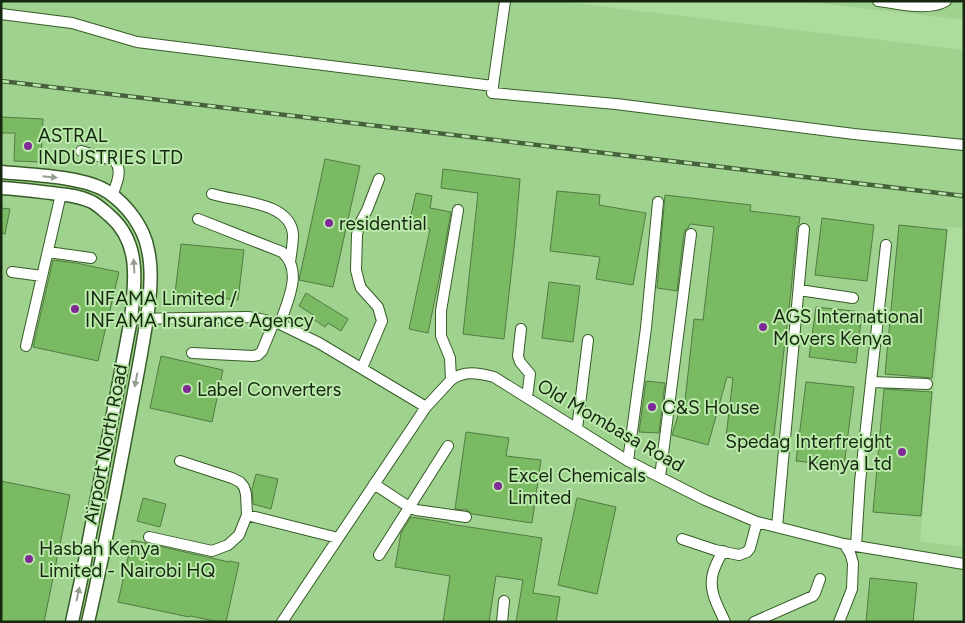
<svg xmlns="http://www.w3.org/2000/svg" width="965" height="623" viewBox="0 0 965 623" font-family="Figtree,sans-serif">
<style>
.built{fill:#a0d28f}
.building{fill:#7aba62;stroke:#527b42}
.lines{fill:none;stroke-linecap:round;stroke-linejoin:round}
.minor-casing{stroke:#355d25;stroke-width:12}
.major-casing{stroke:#355d25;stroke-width:15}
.minor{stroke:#fff;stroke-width:10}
.major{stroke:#fff;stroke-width:12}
.rail-casing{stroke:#47613d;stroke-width:4.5}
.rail{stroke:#bbe9ab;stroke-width:2.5;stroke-dasharray:8;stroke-linecap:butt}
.oneway{fill:#969e93}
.poi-dot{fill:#802a98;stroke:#bbe9ab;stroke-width:2}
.labels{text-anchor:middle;stroke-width:4;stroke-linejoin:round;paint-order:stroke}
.poi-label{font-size:19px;fill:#16270f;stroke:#bbe9ab;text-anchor:start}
.street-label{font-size:19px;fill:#16270f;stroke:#bbe9ab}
</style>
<rect width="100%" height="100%" fill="#aedb9e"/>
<path class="built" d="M 1,1 L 557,1 L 964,50 L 964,228 L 948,227 L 920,542 L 964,547 L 964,622 L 1,622 Z
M 802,1 L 964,1 L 964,20 Z"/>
<path class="building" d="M 1,117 L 43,119 L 41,162 L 14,161 L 15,133 L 1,133 Z
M 325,159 L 360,166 L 333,287 L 299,280 Z
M 443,169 L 520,179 L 515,239 L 504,339 L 463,334 L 478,193 L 441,188 Z
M 557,191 L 600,195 L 599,205 L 646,213 L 633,285 L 596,279 L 600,257 L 550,251 Z
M 416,193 L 432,196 L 430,208 L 451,212 L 439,279 L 428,333 L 409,329 L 430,229 L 409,224 Z
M 665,195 L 751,205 L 750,211 L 800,217 L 799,224 L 797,228 L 791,291 L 773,443 L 726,437 L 733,378 L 727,377 L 708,445 L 672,435 L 680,409 L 684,410 L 694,319 L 703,320 L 714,227 L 690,224 L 689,227 L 686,229 L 684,233 L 677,291 L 657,288 Z
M 1,208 L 10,209 L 5,234 L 1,233 Z
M 822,218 L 874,225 L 867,281 L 815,275 Z
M 899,225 L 947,230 L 932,378 L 885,374 Z
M 181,244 L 244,250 L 238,300 L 175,293 Z
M 53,260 L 76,263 L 119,272 L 98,361 L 33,347 Z
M 549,282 L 580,286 L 573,342 L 542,338 Z
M 306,293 L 348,319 L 341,331 L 328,323 L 325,327 L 313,319 L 315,316 L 299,306 Z
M 816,307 L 862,312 L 856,363 L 809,357 Z
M 161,356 L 223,370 L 212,422 L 150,408 Z
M 646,381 L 665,383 L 659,433 L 639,432 Z
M 806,382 L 854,387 L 844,466 L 796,461 Z
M 884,389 L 932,392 L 921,516 L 873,512 Z
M 466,432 L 509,438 L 506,456 L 541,460 L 532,523 L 472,514 L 467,510 L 455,509 Z
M 256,474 L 278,479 L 271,509 L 253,504 L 252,489 Z
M 1,481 L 70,495 L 44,622 L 1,622 Z
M 143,498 L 166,504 L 160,527 L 137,521 Z
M 577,498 L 616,507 L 597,594 L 558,585 Z
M 411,517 L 449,523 L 449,524 L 542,538 L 533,593 L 560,597 L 556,622 L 516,622 L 523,580 L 496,576 L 489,622 L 443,622 L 450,576 L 395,567 L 401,533 Z
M 132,540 L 229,562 L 229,561 L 239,563 L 226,622 L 214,621 L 190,616 L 189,617 L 118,602 Z
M 870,578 L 917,583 L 913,622 L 866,622 Z"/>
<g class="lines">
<g class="minor-casing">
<path id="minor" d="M 505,1 L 492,93 L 616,104 L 854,134 L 964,145
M 878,1 C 897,3 928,12 946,1
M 1,14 L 72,23 L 137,42 L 493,86
M 81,151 L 115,161 C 123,171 116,185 112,196
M 212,194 C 236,202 291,201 293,235 C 293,244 291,254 290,262
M 198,219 L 282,252 C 304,271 287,301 280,324
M 48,252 L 91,258
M 12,272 L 42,276
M 799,290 L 853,298
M 131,319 L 248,317 C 259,318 269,321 280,324 L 319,343 L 426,407
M 521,329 L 518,356 L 520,362 L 530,374 L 527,397
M 26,346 L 61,194
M 192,353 L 253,356 L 258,355 L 262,351 L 274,322
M 362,368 L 382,321 L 378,307 L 361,288 L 359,282 L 356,270 L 357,235 L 359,225 L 367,210 L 379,179
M 451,380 L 450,358 L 441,336 L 441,311 L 458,210
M 871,382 L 927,384
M 577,429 L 588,340
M 628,461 L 646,328 L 658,202
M 660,477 L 691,234
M 374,484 L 409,507 L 416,510 L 466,517
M 247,515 L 338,538
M 777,527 L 804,229
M 149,537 L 212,551 L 228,545 L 239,535 L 247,515 L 246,494 L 244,487 L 240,482 L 232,478 L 180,461
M 682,539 L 715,550 L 739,555 L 747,552 L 750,548 L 757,522
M 856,546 L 860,482 L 886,245
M 723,551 C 719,558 715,566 713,573 C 708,591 718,606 725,622
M 379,555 L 448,446
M 282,622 L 426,407 L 451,380 C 464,370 479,373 494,377 L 628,461 L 705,500 L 757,522 L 844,544 L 964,564
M 502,622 L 504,601
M 754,622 L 813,596 L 815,593 L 820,579
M 839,622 L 852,589 L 853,563 L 850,553 L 844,544"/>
</g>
<g class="major-casing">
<path id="major" d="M 1,172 C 30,175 84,176 108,192 C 127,205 144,227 148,250 C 152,267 151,285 149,303 C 145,336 138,370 132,403 C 118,476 105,549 88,622
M 1,188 C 18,189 34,191 51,193 C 64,195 79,195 92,202 C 98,205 104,211 110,216 C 141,243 135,282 131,319 L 84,566 L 72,622"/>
</g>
<use href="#minor" class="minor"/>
<use href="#major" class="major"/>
<g class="rail-casing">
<path id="rail" d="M 1,81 L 964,196"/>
</g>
<use href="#rail" class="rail"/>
</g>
<defs><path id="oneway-solid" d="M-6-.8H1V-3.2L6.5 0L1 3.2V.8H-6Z" transform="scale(1.25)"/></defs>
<g class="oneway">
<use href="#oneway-solid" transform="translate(50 177) rotate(6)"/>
<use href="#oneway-solid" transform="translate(134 266) rotate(-93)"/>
<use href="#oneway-solid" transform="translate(136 380) rotate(101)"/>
<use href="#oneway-solid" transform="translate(78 594) rotate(-78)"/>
</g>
<g class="poi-dot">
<circle cx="28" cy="146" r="5"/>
<circle cx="329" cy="223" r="5"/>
<circle cx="75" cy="309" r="5"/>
<circle cx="763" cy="327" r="5"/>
<circle cx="187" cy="389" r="5"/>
<circle cx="652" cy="407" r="5"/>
<circle cx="902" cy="452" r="5"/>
<circle cx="498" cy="486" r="5"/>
<circle cx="29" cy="559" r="5"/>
</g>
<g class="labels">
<g class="poi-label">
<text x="38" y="142">ASTRAL<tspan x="38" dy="22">INDUSTRIES LTD</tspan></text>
<text x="339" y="230">residential</text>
<text x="85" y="305">INFAMA Limited /<tspan x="85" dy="22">INFAMA Insurance Agency</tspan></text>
<text x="773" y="323">AGS International<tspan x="773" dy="22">Movers Kenya</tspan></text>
<text x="197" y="396">Label Converters</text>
<text x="662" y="414">C&amp;S House</text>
<text x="892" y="448" text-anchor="end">Spedag Interfreight<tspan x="892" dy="22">Kenya Ltd</tspan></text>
<text x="508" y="482">Excel Chemicals<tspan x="508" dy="22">Limited</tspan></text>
<text x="39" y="555">Hasbah Kenya<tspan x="39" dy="22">Limited - Nairobi HQ</tspan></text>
</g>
<g class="street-label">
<text transform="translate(611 425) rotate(30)" y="7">Old Mombasa Road</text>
<text transform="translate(105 444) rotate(-79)" y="7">Airport North Road</text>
</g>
</g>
<rect width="965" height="623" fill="none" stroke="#16270f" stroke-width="5"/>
</svg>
